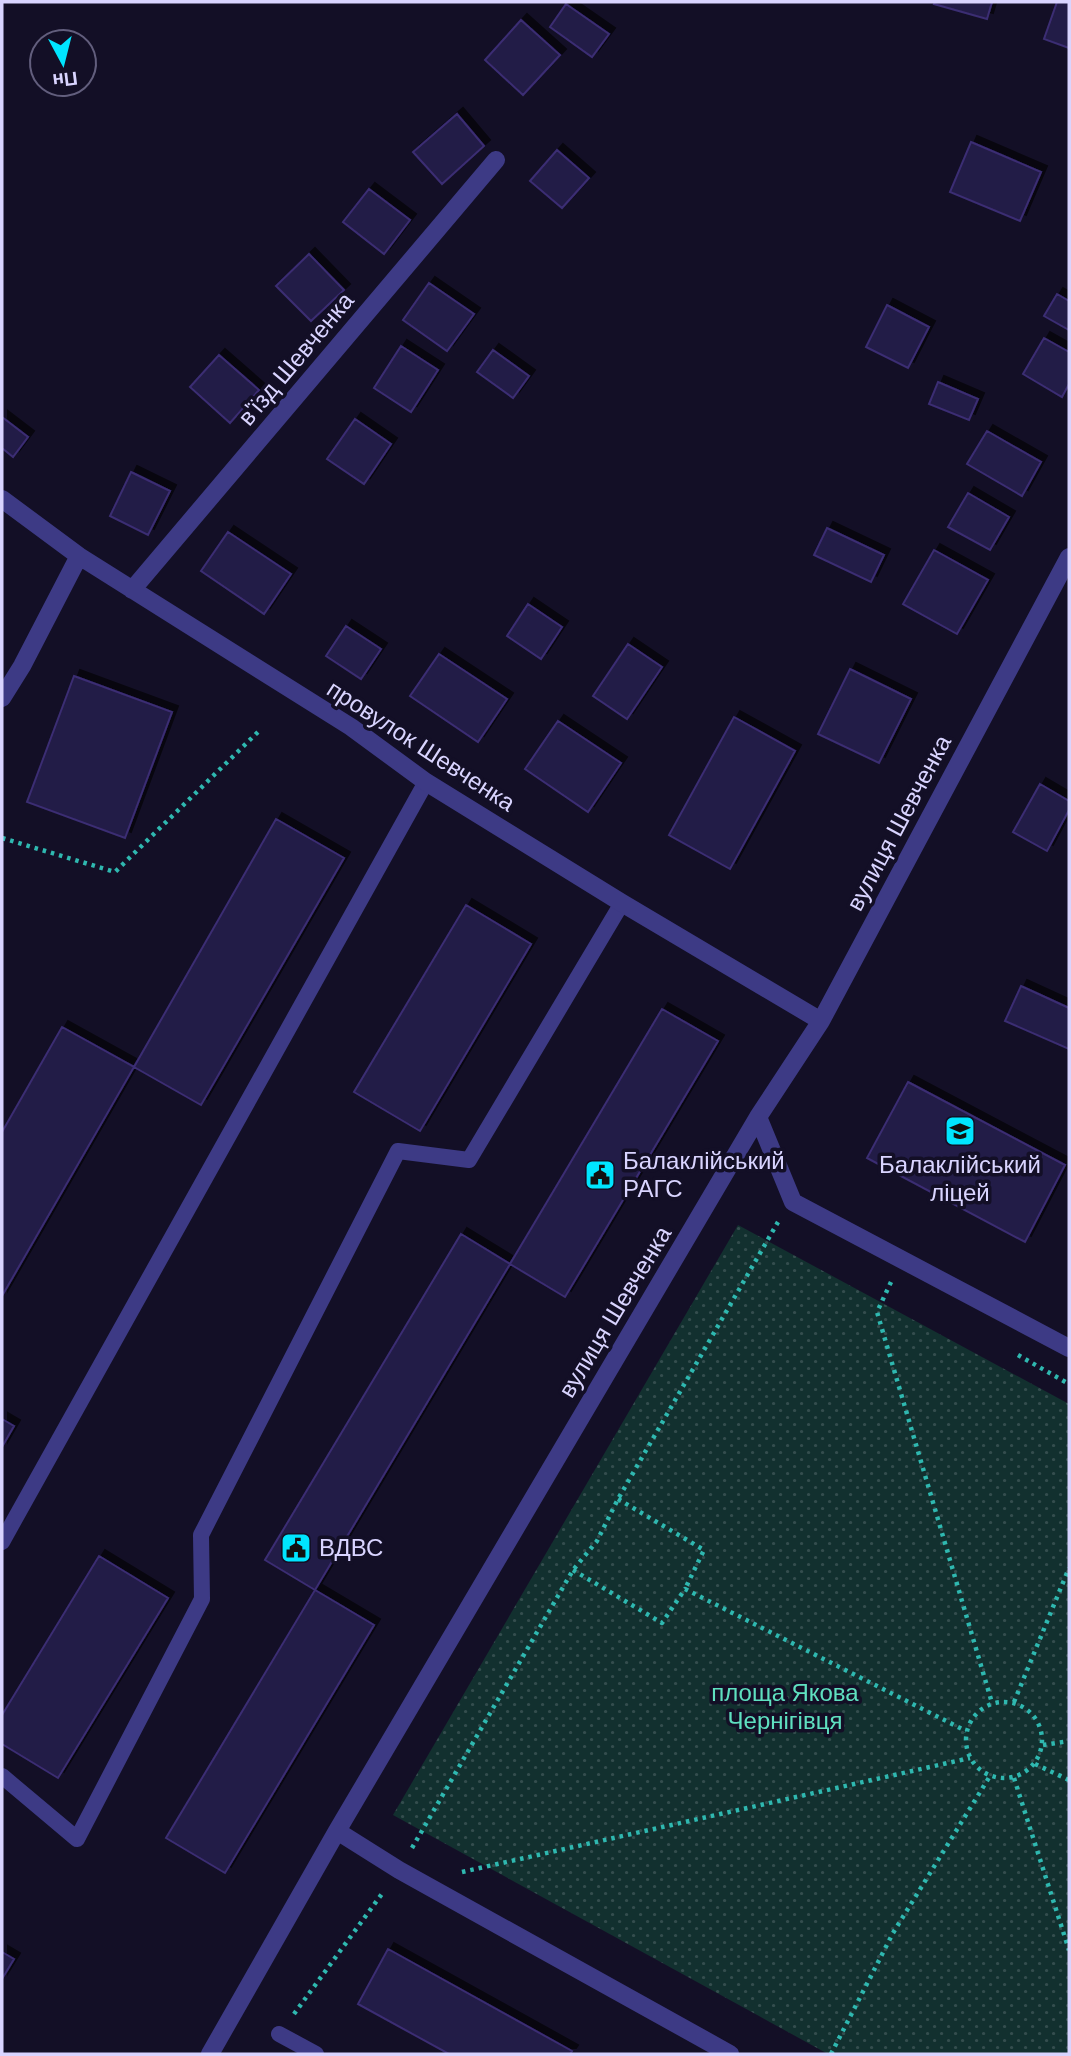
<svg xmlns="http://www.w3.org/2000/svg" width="1071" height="2056" viewBox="0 0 1071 2056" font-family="'DM Sans',sans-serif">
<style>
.grass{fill:url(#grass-dots)}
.building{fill:#241b47;stroke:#3b2d73;stroke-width:2;filter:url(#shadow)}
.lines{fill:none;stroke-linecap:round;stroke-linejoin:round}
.path{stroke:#2fb8b0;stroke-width:4.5;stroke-dasharray:3.5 5;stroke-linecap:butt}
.lane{stroke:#3d3a85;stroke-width:16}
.street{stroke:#3d3a85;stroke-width:18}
.labels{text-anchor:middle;stroke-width:7;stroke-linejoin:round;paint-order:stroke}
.street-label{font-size:24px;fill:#d9d4ff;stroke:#130f26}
.poi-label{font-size:24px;fill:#d9d4ff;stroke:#130f26;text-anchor:start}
.park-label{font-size:24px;fill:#5fe0c0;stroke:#130f26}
</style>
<defs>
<pattern id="grass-dots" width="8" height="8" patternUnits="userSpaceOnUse" patternTransform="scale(1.75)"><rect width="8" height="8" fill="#12302f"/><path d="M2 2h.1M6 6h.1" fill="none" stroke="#344d4e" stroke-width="1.8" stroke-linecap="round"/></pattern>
<filter id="shadow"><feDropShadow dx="6" dy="-6" stdDeviation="0" flood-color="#0009"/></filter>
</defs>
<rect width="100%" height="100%" fill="#130f26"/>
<path class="grass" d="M 738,1225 L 1069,1404 L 1069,2054 L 828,2054 L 393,1815 Z"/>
<path class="building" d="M 935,2 L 992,2 L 987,19 L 934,4 Z
M 1057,2 L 1069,2 L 1069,48 L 1044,39 Z
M 566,4 L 609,34 L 592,57 L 550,27 Z
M 521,20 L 560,55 L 523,95 L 485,60 Z
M 457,114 L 484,146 L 442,184 L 413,152 Z
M 971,142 L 1041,172 L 1020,221 L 950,192 Z
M 557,150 L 589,178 L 562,208 L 530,181 Z
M 369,189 L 410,220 L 384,254 L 343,222 Z
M 309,254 L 344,290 L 311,321 L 276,286 Z
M 429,283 L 474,314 L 447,351 L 403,320 Z
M 1057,294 L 1069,301 L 1069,330 L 1044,316 Z
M 887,305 L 929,327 L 908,368 L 866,347 Z
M 1044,338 L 1069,352 L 1069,384 L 1062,397 L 1023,374 Z
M 401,346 L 438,370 L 411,412 L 374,388 Z
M 493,350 L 529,376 L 513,398 L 477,372 Z
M 219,355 L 259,390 L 230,423 L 190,387 Z
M 938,382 L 978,399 L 969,420 L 929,404 Z
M 2,417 L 28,437 L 13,457 L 2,448 Z
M 355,419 L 391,444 L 364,484 L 327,459 Z
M 987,431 L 1041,462 L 1022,496 L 967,464 Z
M 131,472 L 170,491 L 148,535 L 110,516 Z
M 968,493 L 1009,517 L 990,550 L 948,527 Z
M 827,528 L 884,555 L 871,582 L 814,555 Z
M 228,532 L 291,574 L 264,614 L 201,571 Z
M 934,550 L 988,580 L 957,634 L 903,604 Z
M 528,604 L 562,627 L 541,659 L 507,636 Z
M 346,626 L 381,649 L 361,679 L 326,656 Z
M 628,644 L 662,667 L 627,719 L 593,696 Z
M 439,654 L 507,699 L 478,742 L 410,696 Z
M 850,669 L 911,699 L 879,763 L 818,734 Z
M 74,676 L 172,712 L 125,838 L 27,802 Z
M 734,717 L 795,751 L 730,869 L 669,835 Z
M 558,721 L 621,763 L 588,812 L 525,769 Z
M 1040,784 L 1069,801 L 1069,810 L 1047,851 L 1013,832 Z
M 276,819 L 344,858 L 201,1105 L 134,1067 Z
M 466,905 L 531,944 L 420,1131 L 354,1092 Z
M 1021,986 L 1069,1008 L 1069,1049 L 1005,1021 Z
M 662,1009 L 718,1041 L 565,1297 L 510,1264 Z
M 62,1027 L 134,1067 L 2,1296 L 2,1132 Z
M 908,1082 L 1065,1165 L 1025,1242 L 867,1158 Z
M 461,1234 L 510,1264 L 315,1590 L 265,1560 Z
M 2,1419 L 14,1426 L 2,1447 Z
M 99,1556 L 168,1598 L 58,1778 L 2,1744 L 2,1715 Z
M 315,1590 L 374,1625 L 225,1873 L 166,1838 Z
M 388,1949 L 572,2051 L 570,2054 L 449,2054 L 358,2004 Z
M 2,1952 L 14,1959 L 2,1979 Z"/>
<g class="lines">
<path class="path" d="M 2,838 L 115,872 L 260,730
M 891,1282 L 877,1312 L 992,1703
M 1018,1355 L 1069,1384
M 618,1499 L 704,1550 L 685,1589
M 573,1570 L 662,1623 L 685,1589 L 966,1731
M966 1740a38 38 0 1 1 76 0a38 38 0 1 1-76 0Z
M 1014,1702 L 1069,1568
M 1043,1745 L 1069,1741
M 1035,1764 L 1069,1780
M 1014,1778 L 1069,1950
M 412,1848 L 573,1570 L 597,1541 L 618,1499 L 778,1222
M 462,1872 L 970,1758
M 294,2014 L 384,1891
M 831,2054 L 893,1933 L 990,1776"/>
<path class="lane" d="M 2,1542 L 426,782
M 2,1776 L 77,1839 L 202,1599 L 201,1535 L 398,1151 L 469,1160 L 622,903
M 279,2034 L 316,2054"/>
<path class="street" d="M 2,499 L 79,556 L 351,727 L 426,782 L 622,903 L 821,1021
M 132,590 L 496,160
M 2,698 L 22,666 L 79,556
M 758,1117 L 793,1202 L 1069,1348
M 337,1831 L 399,1870 L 730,2054
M 210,2054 L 337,1831 L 758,1117 L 821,1021 L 1069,557"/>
</g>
<defs>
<g id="school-square" transform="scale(1.575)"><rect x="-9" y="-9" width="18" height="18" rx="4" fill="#00e5ff" stroke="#130f26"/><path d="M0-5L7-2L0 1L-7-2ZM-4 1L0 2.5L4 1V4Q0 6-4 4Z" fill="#111"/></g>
<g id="civic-square" transform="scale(1.575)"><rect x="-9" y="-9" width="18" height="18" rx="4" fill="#00e5ff" stroke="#130f26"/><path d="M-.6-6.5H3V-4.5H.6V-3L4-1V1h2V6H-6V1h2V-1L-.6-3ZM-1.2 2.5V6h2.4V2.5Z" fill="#111"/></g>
</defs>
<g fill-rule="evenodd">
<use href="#school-square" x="960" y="1131"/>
<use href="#civic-square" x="600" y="1175"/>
<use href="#civic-square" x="296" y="1548"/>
</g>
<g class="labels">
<g class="street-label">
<text transform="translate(296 359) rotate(-50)" y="8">в'їзд Шевченка</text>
<text transform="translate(421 746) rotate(33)" y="8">провулок Шевченка</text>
<text transform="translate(899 823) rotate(-62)" y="8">вулиця Шевченка</text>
<text transform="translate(615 1312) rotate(-59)" y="8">вулиця Шевченка</text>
</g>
<g class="poi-label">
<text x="623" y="1169">Балаклійський<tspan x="623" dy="28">РАГС</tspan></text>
<text x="960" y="1173" text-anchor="middle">Балаклійський<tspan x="960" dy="28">ліцей</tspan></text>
<text x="319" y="1556">ВДВС</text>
</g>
<g class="park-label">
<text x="785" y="1701">площа Якова<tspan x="785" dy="28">Чернігівця</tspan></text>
</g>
</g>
<rect width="1071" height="2056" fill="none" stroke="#d9d4ff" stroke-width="7"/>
<g transform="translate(63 63) rotate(173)"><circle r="33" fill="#130f26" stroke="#625e7d" stroke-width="2"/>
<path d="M0-5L12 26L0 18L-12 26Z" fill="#00e5ff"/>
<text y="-10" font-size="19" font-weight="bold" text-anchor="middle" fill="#d9d4ff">Пн</text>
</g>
</svg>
